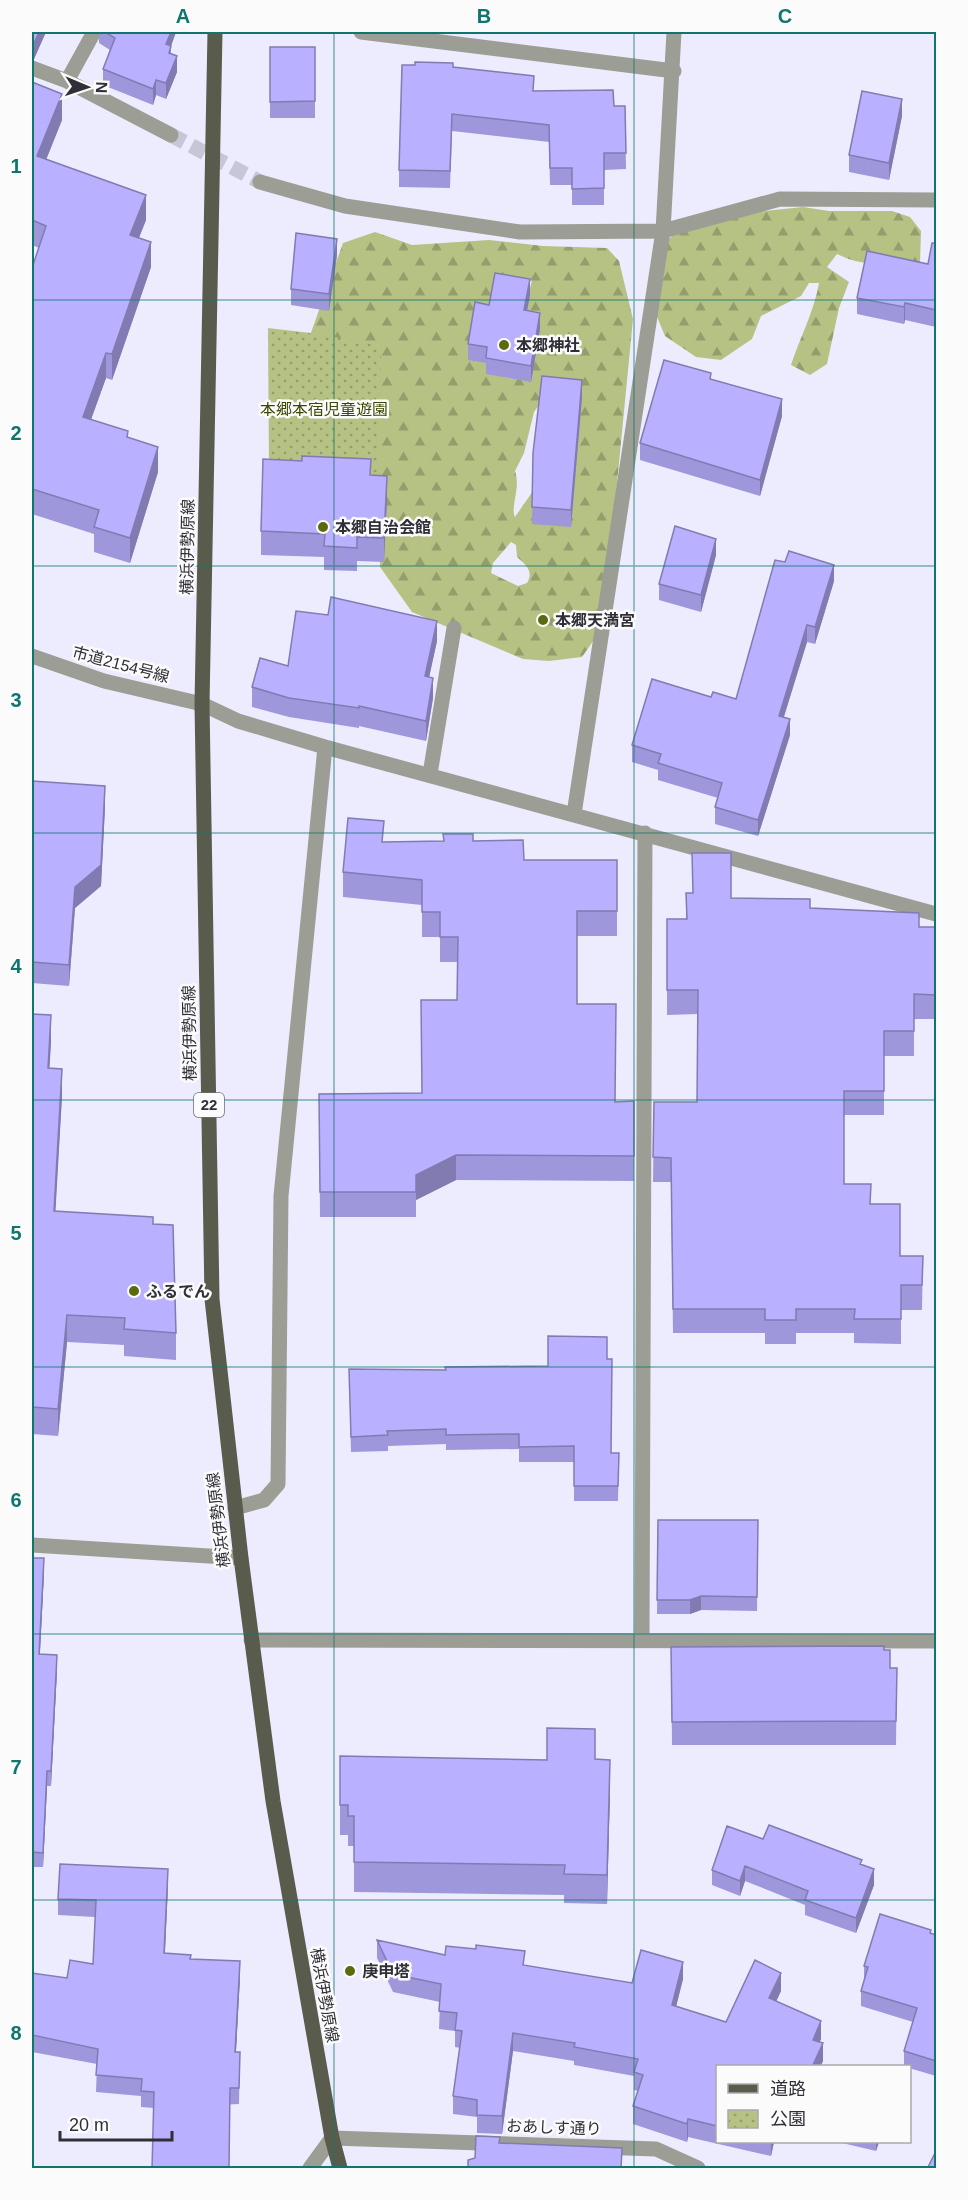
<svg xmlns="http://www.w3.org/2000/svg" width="968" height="2200" viewBox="0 0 968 2200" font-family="Arial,'Noto Sans JP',sans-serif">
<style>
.forest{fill:url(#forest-firs);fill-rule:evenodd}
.park{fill:url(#park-dots)}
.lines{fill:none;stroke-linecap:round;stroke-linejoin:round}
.minor-tunnel{stroke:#c7c6d6;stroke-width:15;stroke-dasharray:15 8;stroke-linecap:butt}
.minor{stroke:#9c9e95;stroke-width:15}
.tertiary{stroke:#9c9e95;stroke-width:15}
.primary{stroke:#595c4c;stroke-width:15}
.wall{fill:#9f97db}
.shaded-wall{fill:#827bb2}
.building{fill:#b9b0ff;stroke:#827bb2;stroke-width:1.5}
.grid{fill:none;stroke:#0f766e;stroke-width:1.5;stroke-opacity:0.55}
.poi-dot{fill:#5c6910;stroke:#fbfbfb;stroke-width:2}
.labels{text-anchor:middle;stroke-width:5;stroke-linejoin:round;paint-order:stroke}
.shield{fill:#fbfbfb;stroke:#6d6c72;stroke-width:1.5}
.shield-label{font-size:15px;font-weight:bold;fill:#302f37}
.poi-label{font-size:16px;font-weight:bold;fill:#302f37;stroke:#fbfbfb;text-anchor:start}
.park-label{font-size:16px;fill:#3d4604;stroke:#fbfbfb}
.street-label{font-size:16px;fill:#302f37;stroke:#fbfbfb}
.neatline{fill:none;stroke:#0f766e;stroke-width:2}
.grid-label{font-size:20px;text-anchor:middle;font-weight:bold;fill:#0f766e}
</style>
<defs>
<pattern id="forest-firs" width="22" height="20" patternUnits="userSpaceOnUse" patternTransform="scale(1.5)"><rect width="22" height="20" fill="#b5c284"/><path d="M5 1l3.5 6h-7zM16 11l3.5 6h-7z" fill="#949e6d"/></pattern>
<pattern id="park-dots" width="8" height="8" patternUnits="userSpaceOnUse" patternTransform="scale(1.5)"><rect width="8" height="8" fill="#b5c284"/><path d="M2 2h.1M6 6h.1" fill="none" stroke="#949e6d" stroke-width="1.8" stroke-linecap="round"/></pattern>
</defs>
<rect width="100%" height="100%" fill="#edecfe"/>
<path class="forest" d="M 803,207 L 829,211 L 892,211 L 910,217 L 921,231 L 920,263 C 890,264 865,268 837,254 L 827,267 L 849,282 L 839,308 L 827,364 L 810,375 L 791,365 C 800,337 814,312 819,283 L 809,283 L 801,296 L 761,316 L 752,339 L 721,360 L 696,357 L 665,336 L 655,312 L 660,246 L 680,230 L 744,213 Z
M 375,232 L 412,245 L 489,240 L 543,246 L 607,248 L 619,261 L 633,319 L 603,627 L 582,657 L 549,661 L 523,659 L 412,612 L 380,567 L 379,493 L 360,435 L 358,401 L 321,375 L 308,341 L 343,243 ZM 524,278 L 532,281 L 525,305 L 527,322 L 514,347 L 517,376 L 515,379 C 499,377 490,372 485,356 C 506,335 503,306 512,280 ZM 544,398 L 554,400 L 557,405 L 546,436 L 545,456 L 535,471 L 535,488 L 515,517 C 510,507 521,489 515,471 L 524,453 L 534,412 ZM 511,542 L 516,545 L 517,557 C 526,565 534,571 527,583 L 518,586 L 491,573 L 493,563 Z"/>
<path class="park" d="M 268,328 L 319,334 L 381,346 L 377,481 L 269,472 Z"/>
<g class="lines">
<path class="minor-tunnel" d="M 171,135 L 260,182"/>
<path class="minor" d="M 361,32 L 674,71
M 32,68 L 67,81 L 171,135
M 67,81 L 94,32
M 260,182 L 345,206 L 520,232 L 663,231 L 780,199 L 936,200
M 202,704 L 238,721 L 325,747 L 936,914
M 430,774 L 454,628
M 574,814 L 663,231 L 674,32
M 235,1508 L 264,1500 L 278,1484 L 281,1196 L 325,747
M 32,1545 L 241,1558
M 642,1639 L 645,833
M 251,1640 L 936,1641
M 310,2168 L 332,2138 L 656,2149 L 698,2168"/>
<path class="tertiary" d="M 32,656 L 104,681 L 202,704"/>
<path class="primary" d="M 215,32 L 202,704 L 212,1299 L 241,1558 L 273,1801 L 332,2138 L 340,2168"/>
</g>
<path class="wall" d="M 32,32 L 46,32 L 34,59 L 32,58 Z
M 99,32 L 176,32 L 171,46 L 171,54 L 177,72 L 166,99 L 156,95 L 153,105 L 103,85 L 103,69 L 110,50 L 99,43 Z
M 605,32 L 640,32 L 640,33 L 605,33 Z
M 270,47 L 315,47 L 315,118 L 270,118 Z
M 453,67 L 534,91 L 614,106 L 625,106 L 626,169 L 604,170 L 604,205 L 572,205 L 572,185 L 550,185 L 549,142 L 452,131 L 450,188 L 399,187 L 399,170 Z
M 32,82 L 62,120 L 46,160 L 146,220 L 139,238 L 151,267 L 112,380 L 106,378 L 91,419 L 128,437 L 158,472 L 130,563 L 94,552 L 94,534 L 32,514 L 32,268 L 39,248 L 32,245 Z
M 902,116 L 889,180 L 849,172 L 849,155 Z
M 936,243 L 936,327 L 905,320 L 904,324 L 857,314 L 857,298 L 928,264 Z
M 337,255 L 329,311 L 291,305 L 291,289 Z
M 530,295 L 527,311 L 540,329 L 531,382 L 486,374 L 486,363 L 468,360 L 468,344 L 489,305 Z
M 711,380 L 782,416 L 760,496 L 640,460 L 640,443 Z
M 582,397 L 571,527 L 532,524 L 533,453 Z
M 371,475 L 387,499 L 384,562 L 357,561 L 357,571 L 324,570 L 324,557 L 261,555 L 261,531 Z
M 716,555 L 701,612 L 659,600 L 659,584 Z
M 834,581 L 815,644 L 807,642 L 784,717 L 790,735 L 758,836 L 715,824 L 715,807 L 718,798 L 658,780 L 658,770 L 632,762 L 632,745 L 711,697 L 736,699 Z
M 437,641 L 429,677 L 433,698 L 426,741 L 359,726 L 359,728 L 289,717 L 252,707 L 252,687 L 288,666 Z
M 32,781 L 105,807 L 101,886 L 75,908 L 69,986 L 32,983 Z
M 473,841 L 524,860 L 617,860 L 617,936 L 577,936 L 577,1004 L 615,1102 L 634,1101 L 634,1181 L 456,1180 L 416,1200 L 416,1217 L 320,1217 L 319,1094 L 421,1093 L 457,1000 L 458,962 L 440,962 L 440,937 L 422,937 L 422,905 L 343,897 L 343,872 L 384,842 Z
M 686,893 L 810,908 L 919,927 L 936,927 L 936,1019 L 914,1019 L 914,1056 L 884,1056 L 884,1115 L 844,1115 L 844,1184 L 871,1204 L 900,1256 L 923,1256 L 922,1310 L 901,1310 L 901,1344 L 854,1343 L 854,1333 L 796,1333 L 796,1344 L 765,1344 L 765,1333 L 673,1333 L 671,1182 L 653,1182 L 654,1102 L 697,1102 L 698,1014 L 667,1015 L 667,919 L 686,919 Z
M 32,1014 L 51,1042 L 49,1068 L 62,1096 L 55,1211 L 153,1224 L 176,1333 L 176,1360 L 124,1356 L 124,1345 L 67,1342 L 58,1436 L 32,1434 Z
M 607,1359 L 611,1453 L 619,1453 L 618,1501 L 574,1501 L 574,1462 L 519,1462 L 519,1449 L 446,1450 L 446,1444 L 388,1446 L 388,1451 L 351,1452 L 349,1369 L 446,1370 L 548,1366 Z
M 658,1520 L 758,1520 L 757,1611 L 701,1610 L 690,1614 L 657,1614 Z
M 32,1558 L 44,1573 L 40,1654 L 57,1670 L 51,1786 L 47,1786 L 43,1867 L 32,1867 Z
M 671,1647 L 884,1650 L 890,1668 L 897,1668 L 896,1745 L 672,1745 Z
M 595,1759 L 610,1790 L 607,1904 L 564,1903 L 564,1895 L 354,1892 L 354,1846 L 348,1846 L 348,1835 L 340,1835 L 340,1805 L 547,1760 Z
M 763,1839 L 862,1865 L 874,1885 L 856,1933 L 805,1915 L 805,1905 L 745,1881 L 740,1896 L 712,1885 L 712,1870 Z
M 168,1885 L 165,1954 L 191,1959 L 240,1977 L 236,2052 L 240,2052 L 239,2104 L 154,2108 L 141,2107 L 141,2096 L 96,2092 L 97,2064 L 32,2052 L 32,1973 L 67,1978 L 93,1964 L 95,1917 L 58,1915 L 58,1899 Z
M 931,1934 L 936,1935 L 936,2076 L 909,2068 L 909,2067 L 904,2066 L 904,2051 L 913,2022 L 861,2006 L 861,1991 L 864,1981 L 864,1966 Z
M 377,1940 L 445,1955 L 525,1966 L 632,1983 L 683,1979 L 676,2006 L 726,2022 L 781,1991 L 776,2002 L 821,2039 L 819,2042 L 823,2061 L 820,2067 L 717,2067 L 717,2142 L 774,2142 L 771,2156 L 688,2137 L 687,2142 L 633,2124 L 633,2106 L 638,2091 L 634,2090 L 634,2076 L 574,2065 L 574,2061 L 513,2051 L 502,2134 L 477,2133 L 477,2117 L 453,2114 L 453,2096 L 460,2048 L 455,2047 L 455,2031 L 439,2029 L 440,2002 L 393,1992 L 377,1958 Z
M 838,2142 L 879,2142 L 876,2151 Z"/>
<path class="shaded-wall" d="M 39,32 L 46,32 L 34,59 L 34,43 Z
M 171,32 L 176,32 L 166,60 L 166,44 Z
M 177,56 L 177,72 L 166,99 L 166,83 Z
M 156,80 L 156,95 L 153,105 L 153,89 Z
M 62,94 L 62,120 L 37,182 L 37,156 Z
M 902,99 L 902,116 L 889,180 L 889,163 Z
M 146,195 L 146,220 L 130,260 L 130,235 Z
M 337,239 L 337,255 L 329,311 L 329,294 Z
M 151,242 L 151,267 L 112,380 L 112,354 Z
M 530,279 L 530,295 L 524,327 L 524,310 Z
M 905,303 L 905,320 L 904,324 L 904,307 Z
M 540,313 L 540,329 L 531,382 L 531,366 Z
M 106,353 L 106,378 L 83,442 L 83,417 Z
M 582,380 L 582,397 L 571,527 L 571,510 Z
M 782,399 L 782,416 L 760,496 L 760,480 Z
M 158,447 L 158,472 L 130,563 L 130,538 Z
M 387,476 L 387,499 L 384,562 L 384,538 Z
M 716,539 L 716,555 L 701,612 L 701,595 Z
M 834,565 L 834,581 L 815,644 L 815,627 Z
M 437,621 L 437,641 L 425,696 L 425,676 Z
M 807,625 L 807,642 L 779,732 L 779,716 Z
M 433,678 L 433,698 L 426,741 L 426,721 Z
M 790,719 L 790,735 L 758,836 L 758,820 Z
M 105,786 L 105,807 L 101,886 L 75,908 L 69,986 L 69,965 L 75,887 Z
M 51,1015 L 51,1042 L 48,1095 L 48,1068 Z
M 62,1069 L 62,1096 L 54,1238 L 54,1211 Z
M 456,1155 L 456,1180 L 416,1200 L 416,1175 Z
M 67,1315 L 67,1342 L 58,1436 L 58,1409 Z
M 44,1558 L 44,1573 L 39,1669 L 39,1654 Z
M 701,1596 L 701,1610 L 690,1614 L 690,1600 Z
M 57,1655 L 57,1670 L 51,1786 L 51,1771 Z
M 610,1760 L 610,1790 L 607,1904 L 607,1875 Z
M 47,1771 L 47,1786 L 43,1867 L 43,1853 Z
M 745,1866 L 745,1881 L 740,1896 L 740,1881 Z
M 168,1869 L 168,1885 L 164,1970 L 164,1953 Z
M 874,1869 L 874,1885 L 856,1933 L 856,1918 Z
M 240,1961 L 240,1977 L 235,2069 L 235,2052 Z
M 683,1962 L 683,1979 L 672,2023 L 672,2005 Z
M 781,1973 L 781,1991 L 769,2016 L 769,1998 Z
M 821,2021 L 821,2039 L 813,2057 L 813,2040 Z
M 513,2033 L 513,2051 L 502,2134 L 502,2116 Z
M 823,2043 L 823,2061 L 820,2067 L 812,2067 Z
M 688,2119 L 688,2137 L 687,2142 L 687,2124 Z
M 771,2142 L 774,2142 L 771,2156 Z
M 876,2142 L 879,2142 L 876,2151 Z"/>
<path class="building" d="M 32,32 L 39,32 L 34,43 L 32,42 Z
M 105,32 L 171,32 L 166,44 L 171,46 L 169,53 L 177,56 L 166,83 L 156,80 L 153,89 L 103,69 L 115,38 Z
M 270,47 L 315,47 L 315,101 L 270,102 Z
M 415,62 L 453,63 L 453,67 L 534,76 L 533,91 L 613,90 L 614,106 L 625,106 L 626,153 L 604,153 L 604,188 L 572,189 L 572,168 L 550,168 L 549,125 L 452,114 L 450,171 L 399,170 L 402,65 L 415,65 Z
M 32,82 L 62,94 L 37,156 L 146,195 L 130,235 L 151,242 L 112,354 L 106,353 L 83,417 L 128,431 L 127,437 L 158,447 L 130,538 L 94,527 L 99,510 L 32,489 L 32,268 L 46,226 L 32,220 Z
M 862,91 L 902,99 L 889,163 L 849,155 Z
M 296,233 L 337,239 L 329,294 L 291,289 Z
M 932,243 L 936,243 L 936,310 L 905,303 L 904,307 L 857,298 L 867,251 L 928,264 Z
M 495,273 L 530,279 L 524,310 L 540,313 L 531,366 L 486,358 L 487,347 L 468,344 L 475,302 L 489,305 Z
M 664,360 L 711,373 L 710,379 L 782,399 L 760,480 L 640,443 Z
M 542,376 L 582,380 L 571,510 L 532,507 L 533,453 Z
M 302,456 L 371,459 L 370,475 L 387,476 L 384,538 L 357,537 L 357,548 L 324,546 L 325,534 L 261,531 L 263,459 L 302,461 Z
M 675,526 L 716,539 L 701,595 L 659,584 Z
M 789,551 L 834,565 L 815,627 L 807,625 L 779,716 L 790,719 L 758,820 L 715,807 L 722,783 L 658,763 L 661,754 L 632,745 L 652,679 L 711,697 L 713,692 L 736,699 L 775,560 L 785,562 Z
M 331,597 L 437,621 L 425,676 L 433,678 L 426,721 L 359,706 L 359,708 L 289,698 L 252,687 L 260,658 L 288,666 L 296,611 L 328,615 Z
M 32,781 L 105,786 L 101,865 L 75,887 L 69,965 L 32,962 Z
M 348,818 L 384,821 L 382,842 L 444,841 L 443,834 L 473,834 L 473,841 L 523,840 L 524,860 L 617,860 L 617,911 L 577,911 L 577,1004 L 616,1004 L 615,1102 L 634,1101 L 634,1156 L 456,1155 L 416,1175 L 416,1192 L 320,1192 L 319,1094 L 422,1093 L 421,1000 L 457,1000 L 458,937 L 440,937 L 440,912 L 422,912 L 422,880 L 343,872 Z
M 692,853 L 731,853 L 731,898 L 810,899 L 810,908 L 919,913 L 919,927 L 936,927 L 936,995 L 914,994 L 914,1031 L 884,1031 L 884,1091 L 844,1091 L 844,1184 L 871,1184 L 870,1204 L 900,1204 L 900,1256 L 923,1256 L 922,1285 L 901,1285 L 901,1319 L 854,1319 L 855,1309 L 796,1309 L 796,1320 L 765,1320 L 765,1309 L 673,1309 L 671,1158 L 653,1157 L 654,1102 L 697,1102 L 698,990 L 667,990 L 667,919 L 687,919 L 686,893 L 693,893 Z
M 32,1014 L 51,1015 L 48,1068 L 62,1069 L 54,1211 L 153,1217 L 153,1224 L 173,1225 L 176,1333 L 124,1329 L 125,1318 L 67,1315 L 58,1409 L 32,1407 Z
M 548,1336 L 607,1337 L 607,1359 L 612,1359 L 611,1453 L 619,1453 L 618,1486 L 574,1486 L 574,1446 L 519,1447 L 519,1434 L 446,1435 L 446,1429 L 387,1431 L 388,1435 L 351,1437 L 349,1369 L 446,1370 L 445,1367 L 548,1366 Z
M 658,1520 L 758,1520 L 757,1597 L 701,1596 L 690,1600 L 657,1600 Z
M 32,1558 L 44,1558 L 39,1654 L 57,1655 L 51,1771 L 47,1771 L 43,1853 L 32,1852 Z
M 884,1646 L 884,1650 L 890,1650 L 890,1668 L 897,1668 L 896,1721 L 672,1722 L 671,1647 Z
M 547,1728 L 595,1729 L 595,1759 L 610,1760 L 607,1875 L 564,1874 L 565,1865 L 354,1862 L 354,1816 L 348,1816 L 348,1805 L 340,1805 L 340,1756 L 547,1760 Z
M 769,1825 L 862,1860 L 860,1864 L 874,1869 L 856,1918 L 805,1900 L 808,1891 L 745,1866 L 740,1881 L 712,1870 L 727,1826 L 763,1839 Z
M 60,1864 L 168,1869 L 164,1953 L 191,1955 L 190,1959 L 240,1961 L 235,2052 L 240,2052 L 239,2088 L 230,2088 L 229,2169 L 152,2169 L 154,2092 L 141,2091 L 142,2079 L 96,2075 L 98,2049 L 32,2035 L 32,1973 L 67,1978 L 70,1960 L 93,1964 L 96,1900 L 58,1899 Z
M 880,1914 L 931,1930 L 930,1933 L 936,1935 L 936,2061 L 904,2051 L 917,2008 L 861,1991 L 868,1967 L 864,1966 Z
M 377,1940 L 445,1955 L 446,1946 L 476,1949 L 476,1945 L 525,1951 L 523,1965 L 632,1983 L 641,1950 L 683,1962 L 672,2005 L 726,2022 L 755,1960 L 781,1973 L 769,1998 L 821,2021 L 813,2040 L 823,2043 L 812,2067 L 717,2067 L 717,2126 L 688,2119 L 687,2124 L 633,2106 L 643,2075 L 634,2072 L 638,2059 L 574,2047 L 575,2043 L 513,2033 L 502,2116 L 477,2115 L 477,2100 L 453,2096 L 462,2031 L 455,2030 L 457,2013 L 439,2011 L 441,1984 L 393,1974 Z
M 476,2136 L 500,2137 L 499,2143 L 622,2148 L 621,2169 L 468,2169 L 468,2160 L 475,2158 Z
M 936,2151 L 936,2169 L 927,2169 Z"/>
<path class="grid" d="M 334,32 L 334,2168M 634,32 L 634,2168M 32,300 L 936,300M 32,566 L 936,566M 32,833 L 936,833M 32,1100 L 936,1100M 32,1367 L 936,1367M 32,1634 L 936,1634M 32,1900 L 936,1900"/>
<g class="poi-dot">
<circle cx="504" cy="345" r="6"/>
<circle cx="323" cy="527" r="6"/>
<circle cx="543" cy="620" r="6"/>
<circle cx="134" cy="1291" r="6"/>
<circle cx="350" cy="1971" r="6"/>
</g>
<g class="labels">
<rect class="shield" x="194" y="1093" width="30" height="24" rx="4.5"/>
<g class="shield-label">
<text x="209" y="1110">22</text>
</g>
<g class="poi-label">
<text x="516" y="351">本郷神社</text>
<text x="335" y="533">本郷自治会館</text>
<text x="555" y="626">本郷天満宮</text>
<text x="146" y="1297">ふるでん</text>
<text x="362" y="1977">庚申塔</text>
</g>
<g class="park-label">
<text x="324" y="415">本郷本宿児童遊園</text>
</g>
<g class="street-label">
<text transform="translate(187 547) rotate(-89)" y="6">横浜伊勢原線</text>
<text transform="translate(121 664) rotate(15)" y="6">市道2154号線</text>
<text transform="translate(189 1033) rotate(-91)" y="6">横浜伊勢原線</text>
<text transform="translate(218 1520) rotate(-97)" y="6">横浜伊勢原線</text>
<text transform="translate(325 1995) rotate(80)" y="6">横浜伊勢原線</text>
<text transform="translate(554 2127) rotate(2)" y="6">おあしす通り</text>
</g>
</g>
<rect width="968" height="2200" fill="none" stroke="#fbfbfb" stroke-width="66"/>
<rect x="716" y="2065" width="195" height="78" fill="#fbfbfb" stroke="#aaa9ad" stroke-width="1.5"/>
<rect x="728" y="2084" width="30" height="9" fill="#595c4c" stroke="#aaa9ad" stroke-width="1.5"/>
<text x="770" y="2095" font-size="18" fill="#302f37">道路</text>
<rect x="728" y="2110" width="30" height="18" fill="url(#park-dots)" stroke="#aaa9ad" stroke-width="1.5"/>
<text x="770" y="2125" font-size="18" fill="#302f37">公園</text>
<g transform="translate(87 87) rotate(92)" stroke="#fbfbfb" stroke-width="4.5" paint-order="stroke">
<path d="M0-4.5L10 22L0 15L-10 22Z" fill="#302f37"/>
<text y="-9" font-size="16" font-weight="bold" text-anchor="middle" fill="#302f37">N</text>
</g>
<path d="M60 2131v9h112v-9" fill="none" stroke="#302f37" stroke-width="3"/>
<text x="69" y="2131" font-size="18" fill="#302f37" stroke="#fbfbfb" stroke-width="4.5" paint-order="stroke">20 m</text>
<rect x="33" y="33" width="902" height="2134" class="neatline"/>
<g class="grid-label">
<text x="183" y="23">A</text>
<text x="484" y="23">B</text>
<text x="785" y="23">C</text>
<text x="16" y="173">1</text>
<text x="16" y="440">2</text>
<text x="16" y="707">3</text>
<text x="16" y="973">4</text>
<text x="16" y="1240">5</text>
<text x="16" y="1507">6</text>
<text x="16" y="1774">7</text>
<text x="16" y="2040">8</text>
</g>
</svg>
